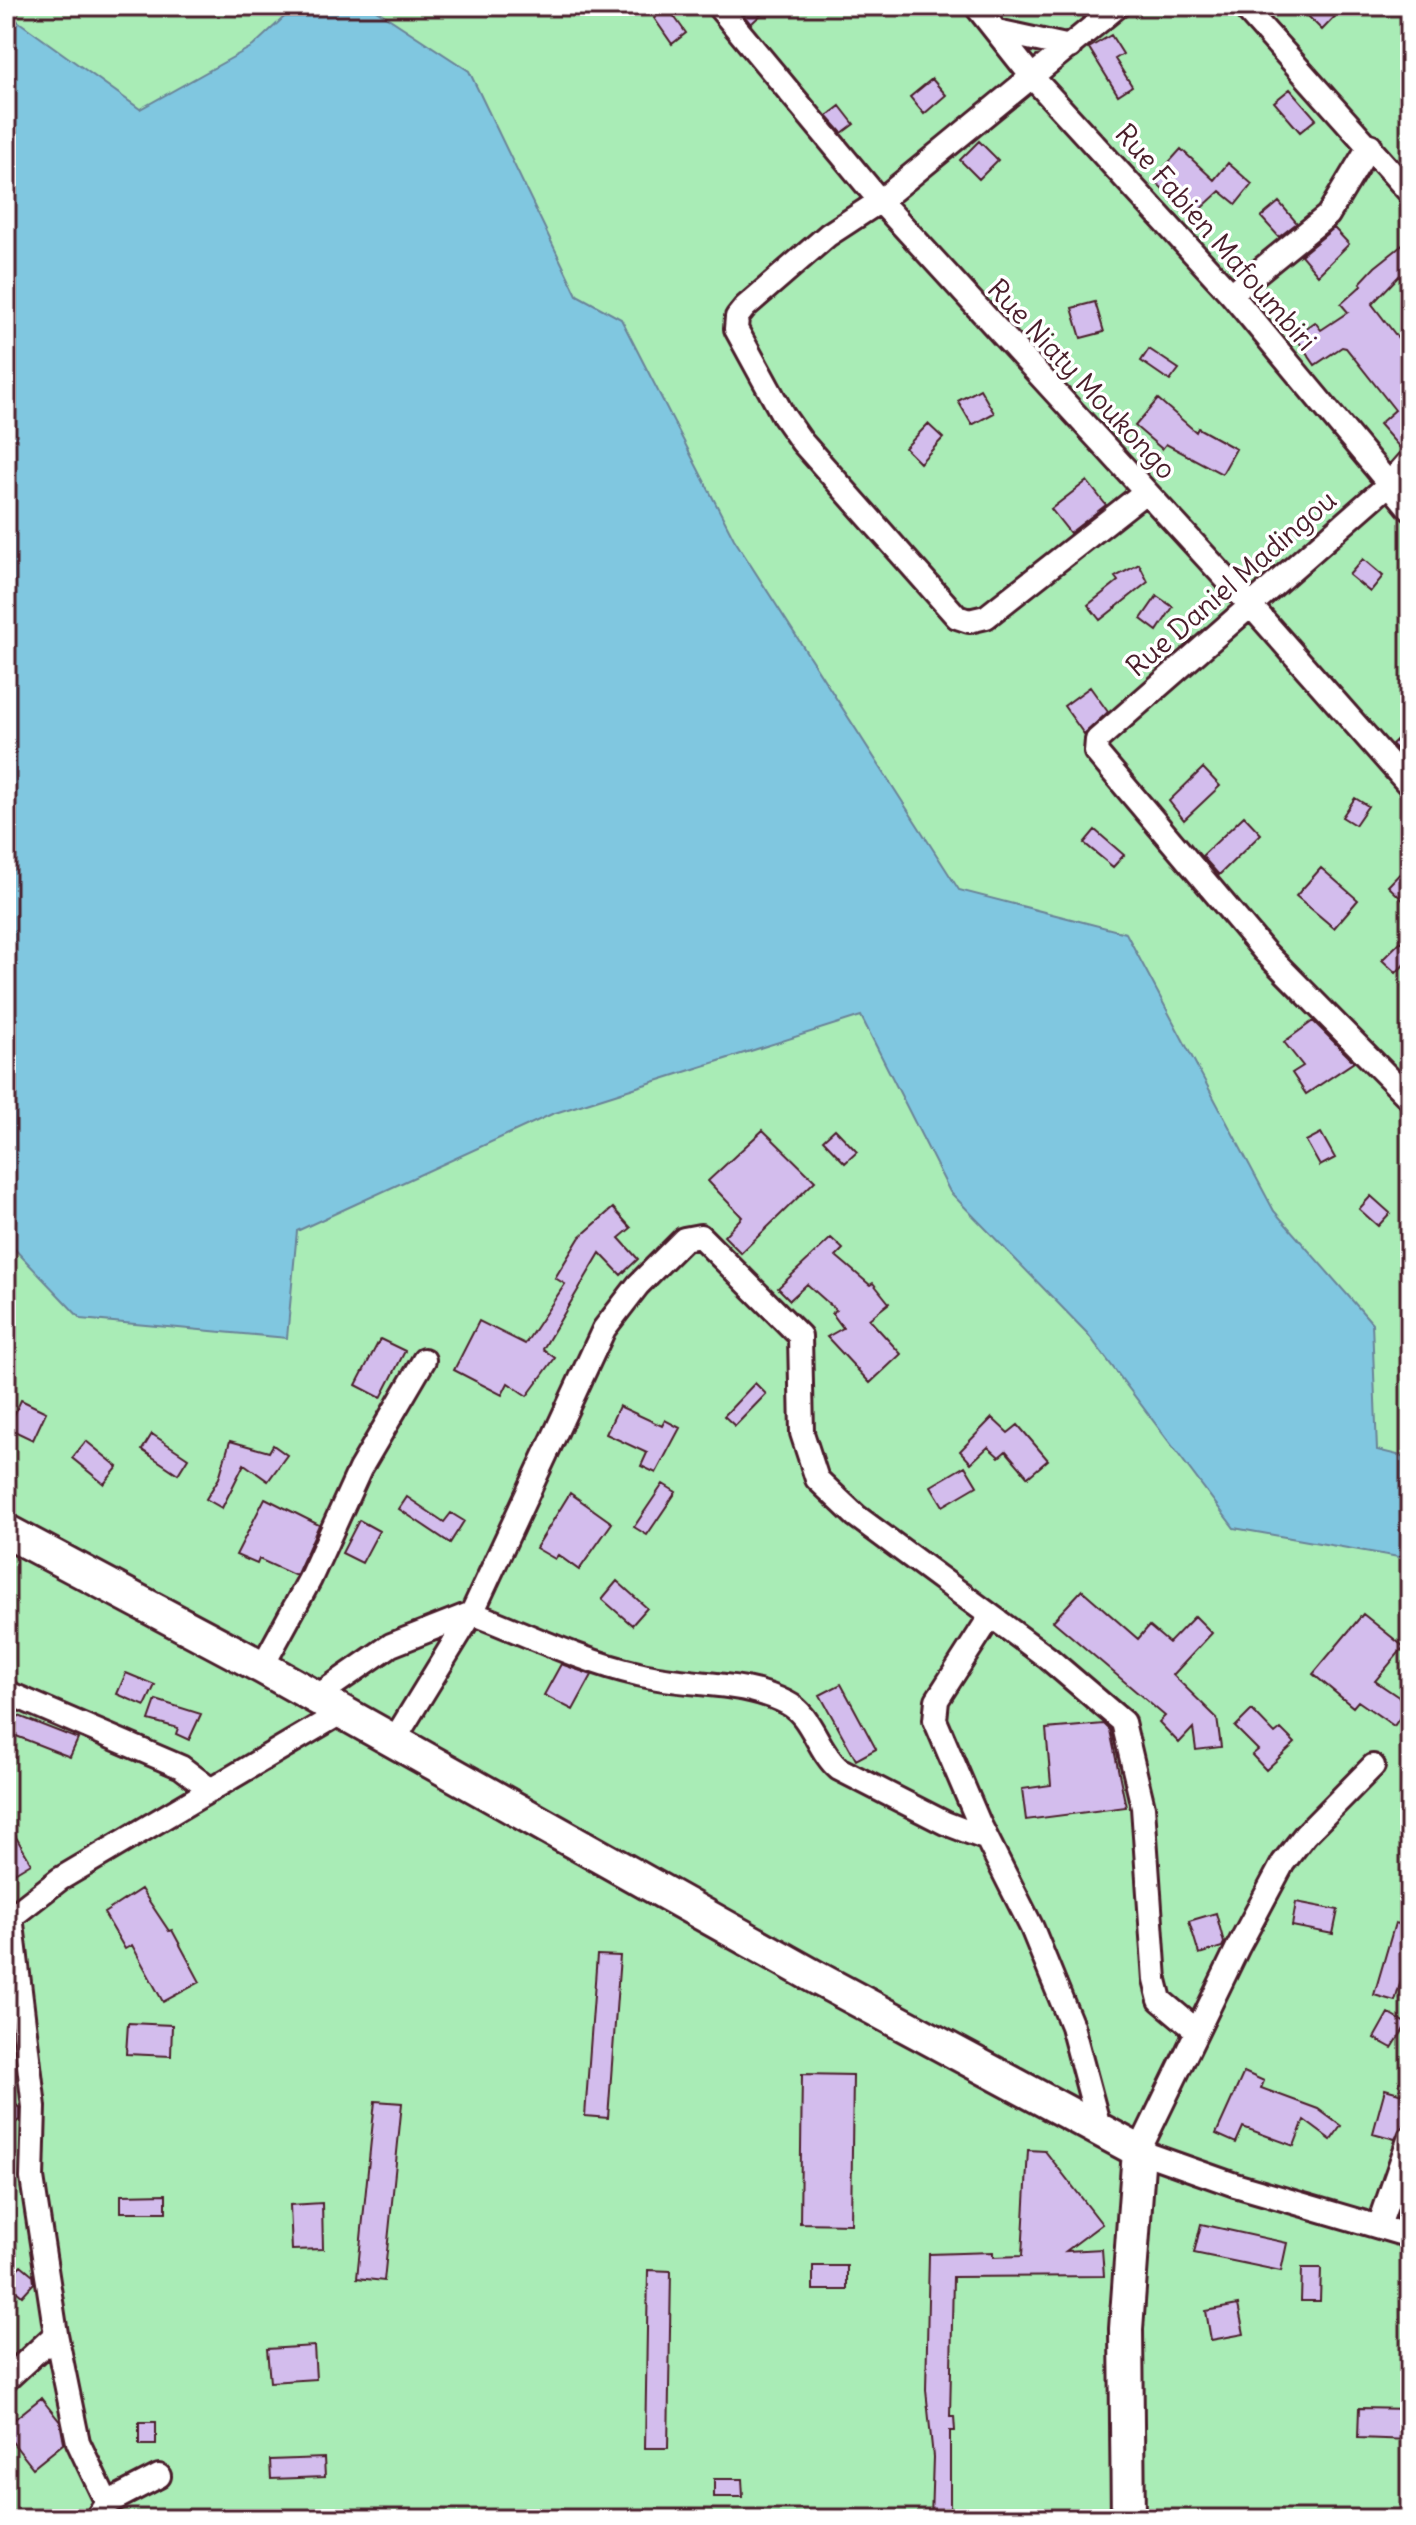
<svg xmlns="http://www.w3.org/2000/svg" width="1416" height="2525" viewBox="0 0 1416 2525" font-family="Delius,sans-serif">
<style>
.green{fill:#a9ecb6;stroke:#7a8670;stroke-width:2}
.water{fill:#80c7e0;stroke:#6a8498;stroke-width:2}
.building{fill:#d3bded;stroke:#4a1f2b;stroke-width:2}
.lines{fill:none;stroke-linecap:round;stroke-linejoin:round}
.street-casing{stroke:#4a1f2b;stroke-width:28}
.secondary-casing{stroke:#4a1f2b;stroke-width:38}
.street{stroke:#fff;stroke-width:22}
.secondary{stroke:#fff;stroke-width:32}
.labels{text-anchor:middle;stroke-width:7;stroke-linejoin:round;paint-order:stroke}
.street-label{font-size:28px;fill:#4a1f2b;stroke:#fff}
</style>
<rect width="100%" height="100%" fill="#f6f2fb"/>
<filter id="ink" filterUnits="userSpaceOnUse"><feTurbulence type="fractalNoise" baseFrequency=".0125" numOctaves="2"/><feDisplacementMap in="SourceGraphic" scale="16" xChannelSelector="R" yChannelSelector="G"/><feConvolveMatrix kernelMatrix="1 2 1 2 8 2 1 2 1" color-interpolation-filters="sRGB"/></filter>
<g filter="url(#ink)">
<path class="green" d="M 6,6 L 1410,6 L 1410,2519 L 6,2519 Z"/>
<path class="water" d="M 296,6 L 370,6 L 469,71 L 577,295 L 621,319 L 734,539 L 959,890 L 1126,933 L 1274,1211 L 1372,1323 L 1377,1450 L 1410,1458 L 1410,1559 L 1234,1528 L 1087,1333 L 950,1192 L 861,1016 L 552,1114 L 297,1231 L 287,1338 L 81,1319 L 6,1240 L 6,19 L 12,17 L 140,109 L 253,46 Z"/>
<path class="building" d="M 742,6 L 770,6 L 751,24 L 739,9 Z
M 1318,6 L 1345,6 L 1322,30 L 1308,16 Z
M 668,8 L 686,33 L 672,44 L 654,18 Z
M 1111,35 L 1123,54 L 1115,59 L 1132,86 L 1118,95 L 1089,48 Z
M 932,79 L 946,95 L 924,114 L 910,97 Z
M 1290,89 L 1316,119 L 1300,132 L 1274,102 Z
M 840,106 L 854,124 L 842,133 L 827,116 Z
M 979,141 L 998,160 L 979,179 L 960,160 Z
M 1181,149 L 1214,180 L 1228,163 L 1252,184 L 1236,204 L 1220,191 L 1193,216 L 1153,180 Z
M 1279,202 L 1297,223 L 1279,237 L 1261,217 Z
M 1334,228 L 1349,244 L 1318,275 L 1301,255 Z
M 1410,239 L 1410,288 L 1399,276 L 1372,304 L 1398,338 L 1410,330 L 1410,442 L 1401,449 L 1379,424 L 1395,410 L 1346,348 L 1342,347 L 1315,365 L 1295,336 L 1315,322 L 1321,330 L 1348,312 L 1341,304 L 1362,285 L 1360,283 L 1375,267 Z
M 1095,302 L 1104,332 L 1081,338 L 1072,308 Z
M 1149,349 L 1179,369 L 1170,381 L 1141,361 Z
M 980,389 L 994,413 L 972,425 L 958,401 Z
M 1158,399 L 1196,432 L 1198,428 L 1236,449 L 1222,474 L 1166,444 L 1162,449 L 1135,426 Z
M 928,424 L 943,438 L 920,463 L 905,448 Z
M 1087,481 L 1106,505 L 1070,533 L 1051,509 Z
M 1363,559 L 1383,576 L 1370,592 L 1349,575 Z
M 1139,564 L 1148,582 L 1100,620 L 1088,605 L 1118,581 L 1115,577 Z
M 1157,596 L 1173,607 L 1157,631 L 1141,619 Z
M 1090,687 L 1108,712 L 1084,734 L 1064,706 Z
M 1410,727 L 1410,765 L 1392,744 Z
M 1203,768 L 1220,786 L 1184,820 L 1169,801 Z
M 1355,798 L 1368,806 L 1355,825 L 1342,817 Z
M 1244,816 L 1261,834 L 1219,875 L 1202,856 Z
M 1095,830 L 1124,855 L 1113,867 L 1084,843 Z
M 1410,863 L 1410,907 L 1388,886 Z
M 1321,868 L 1358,900 L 1334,928 L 1296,896 Z
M 1401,941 L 1410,949 L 1410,958 L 1396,973 L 1382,960 Z
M 1313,1021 L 1354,1062 L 1306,1094 L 1292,1073 L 1303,1066 L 1284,1042 Z
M 835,1129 L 857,1152 L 845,1163 L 823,1140 Z
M 763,1130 L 815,1181 L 741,1253 L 724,1236 L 742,1217 L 708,1181 Z
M 1321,1133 L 1335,1158 L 1320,1166 L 1306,1141 Z
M 1371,1196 L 1390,1213 L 1378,1226 L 1359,1209 Z
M 613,1208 L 631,1228 L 619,1238 L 638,1259 L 621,1275 L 600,1253 L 543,1349 L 555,1358 L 527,1396 L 508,1383 L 502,1395 L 454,1370 L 479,1321 L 525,1344 L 565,1284 L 555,1278 L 580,1237 Z
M 831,1238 L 843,1249 L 836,1256 L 870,1285 L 873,1283 L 889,1303 L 869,1319 L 901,1354 L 870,1383 L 827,1337 L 843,1328 L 832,1313 L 836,1310 L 807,1284 L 790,1300 L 778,1288 Z
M 380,1339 L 405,1351 L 381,1398 L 356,1385 Z
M 755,1383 L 766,1394 L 735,1426 L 724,1416 Z
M 21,1400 L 46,1412 L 33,1440 L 8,1428 Z
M 619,1406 L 662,1426 L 665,1420 L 680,1428 L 656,1473 L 641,1466 L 647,1453 L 606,1434 Z
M 992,1418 L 1008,1433 L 1018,1425 L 1048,1460 L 1028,1477 L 1006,1451 L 999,1457 L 988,1447 L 971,1463 L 960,1451 Z
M 152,1434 L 188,1458 L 178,1474 L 142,1450 Z
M 86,1441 L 118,1467 L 104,1484 L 72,1458 Z
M 230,1441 L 269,1452 L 273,1445 L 287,1455 L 268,1481 L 244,1464 L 222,1508 L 206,1499 L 219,1478 Z
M 965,1466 L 977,1486 L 943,1506 L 931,1486 Z
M 663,1484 L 676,1492 L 647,1535 L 634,1527 Z
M 570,1493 L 612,1523 L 579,1570 L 558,1555 L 555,1559 L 536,1548 Z
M 407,1497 L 444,1522 L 451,1513 L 464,1521 L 450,1543 L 399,1509 Z
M 265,1498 L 319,1525 L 296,1576 L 259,1559 L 257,1564 L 236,1555 Z
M 359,1520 L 379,1531 L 362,1563 L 342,1553 Z
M 617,1581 L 647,1608 L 632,1625 L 602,1599 Z
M 1082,1590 L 1138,1639 L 1149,1626 L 1169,1643 L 1195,1616 L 1212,1633 L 1173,1675 L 1217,1718 L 1221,1747 L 1196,1750 L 1193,1728 L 1179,1743 L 1159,1722 L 1165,1716 L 1053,1621 Z
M 1363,1614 L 1404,1647 L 1375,1681 L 1409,1704 L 1394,1726 L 1358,1701 L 1353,1707 L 1313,1674 Z
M 561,1664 L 592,1675 L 573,1710 L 544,1695 Z
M 126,1673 L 155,1685 L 145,1706 L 117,1694 Z
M 841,1684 L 876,1749 L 856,1760 L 820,1695 Z
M 156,1700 L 201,1714 L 189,1740 L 176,1734 L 178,1728 L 149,1720 Z
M 1252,1710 L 1275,1734 L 1281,1729 L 1295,1743 L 1266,1770 L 1252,1755 L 1258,1750 L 1235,1727 Z
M 6,1711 L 78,1739 L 70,1757 L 6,1732 Z
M 1104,1724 L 1110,1730 L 1126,1807 L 1026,1820 L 1022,1789 L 1051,1785 L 1046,1729 Z
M 6,1820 L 31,1863 L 6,1878 Z
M 141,1889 L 169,1931 L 172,1930 L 200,1982 L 163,2002 L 132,1945 L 125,1949 L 104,1913 Z
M 1296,1902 L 1338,1910 L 1333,1934 L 1292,1926 Z
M 1216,1913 L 1224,1943 L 1222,1947 L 1199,1954 L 1189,1921 Z
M 1395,1923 L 1410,1928 L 1410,1950 L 1395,2001 L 1374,1995 Z
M 597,1955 L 620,1956 L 608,2118 L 585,2116 Z
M 1388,2013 L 1407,2024 L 1392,2048 L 1374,2038 Z
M 128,2023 L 172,2025 L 171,2056 L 126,2054 Z
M 1244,2072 L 1264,2081 L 1261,2088 L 1318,2109 L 1341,2126 L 1331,2140 L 1304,2120 L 1294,2146 L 1243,2127 L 1236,2143 L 1216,2134 Z
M 802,2074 L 853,2075 L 851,2224 L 800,2223 Z
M 1385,2089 L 1410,2096 L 1405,2124 L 1395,2139 L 1373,2133 Z
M 6,2094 L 20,2109 L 20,2119 L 6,2131 Z
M 375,2101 L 402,2103 L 384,2281 L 357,2278 Z
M 1028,2150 L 1045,2151 L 1102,2224 L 1066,2251 L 1102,2249 L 1104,2276 L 953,2277 L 950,2416 L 954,2416 L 955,2431 L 950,2431 L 950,2519 L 931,2519 L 933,2457 L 926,2390 L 929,2254 L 993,2252 L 993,2257 L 1022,2256 Z
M 166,2194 L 166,2212 L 121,2212 L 121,2195 Z
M 322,2203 L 323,2249 L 292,2250 L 290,2205 Z
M 1201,2224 L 1287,2243 L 1281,2271 L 1194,2253 Z
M 21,2265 L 33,2275 L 34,2283 L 22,2296 L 16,2291 L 6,2301 L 6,2281 Z
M 813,2266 L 847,2266 L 847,2290 L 813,2290 Z
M 1302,2268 L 1321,2268 L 1320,2301 L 1301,2301 Z
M 648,2270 L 671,2271 L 668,2448 L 645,2448 Z
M 1238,2305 L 1244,2334 L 1211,2340 L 1206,2311 Z
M 314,2346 L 316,2379 L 270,2382 L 267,2349 Z
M 41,2398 L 60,2422 L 64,2443 L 33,2468 L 6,2434 L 6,2426 Z
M 1359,2408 L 1410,2409 L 1410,2440 L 1358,2438 Z
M 139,2422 L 156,2422 L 156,2445 L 139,2445 Z
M 324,2458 L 325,2477 L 271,2479 L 270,2460 Z
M 714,2479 L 742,2479 L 743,2497 L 714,2497 Z"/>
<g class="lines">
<g class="street-casing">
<path id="street" d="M 718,6 L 880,201 L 1251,606 L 1410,786
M 976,6 L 1033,78 L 1231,294 L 1410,509
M 1118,6 L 880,201 L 828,235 L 745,307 L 737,317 L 736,329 L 783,415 L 802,442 L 957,617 L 969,621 L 986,617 L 1145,492
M 1243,6 L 1410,193
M 997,31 L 1070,47
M 1231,294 L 1328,215 L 1370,145
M 1410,460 L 1388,485 L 1097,740 L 1096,752 L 1264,951 L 1410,1099
M 990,1617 L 937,1700 L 935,1720 L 979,1823 L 1032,1928 L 1072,2026 L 1101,2134
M 262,1667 L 310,1579 L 360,1469 L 424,1360
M 6,1692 L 181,1767 L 211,1790
M 313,1699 L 391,1645 L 472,1613 C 526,1634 581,1661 638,1674 C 688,1687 740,1679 787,1703 C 812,1715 818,1752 839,1769 L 945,1823 L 987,1839
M 393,1742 L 472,1613 L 604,1329 L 638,1285 L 684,1239 L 700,1236 L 800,1336 L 802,1433 L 817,1479 L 856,1516 L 1048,1658 L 1123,1722 L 1143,1807 L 1155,1980 L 1160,2000 L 1197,2031
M 1373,1766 L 1305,1835 L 1283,1863 L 1238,1947 L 1139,2151 L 1235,2185 L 1410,2236
M 11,1916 L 34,2107 L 32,2178 L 56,2334 L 78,2442 L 107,2503 L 96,2519
M 6,1921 L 60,1879 L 339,1714
M 1379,2226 L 1410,2137
M 6,2380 L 56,2334
M 107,2503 L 159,2476"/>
</g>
<g class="secondary-casing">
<path id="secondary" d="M 6,1531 L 262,1667 L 815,1977 L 1139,2151 L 1126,2329 L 1128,2519"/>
</g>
<use href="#street" class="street"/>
<use href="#secondary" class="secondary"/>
</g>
</g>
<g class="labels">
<g class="street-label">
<text transform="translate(1216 237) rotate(49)" y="10">Rue Fabien Mafoumbiri</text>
<text transform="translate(1082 379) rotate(47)" y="10">Rue Niaty Moukongo</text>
<text transform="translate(1231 583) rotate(-41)" y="10">Rue Daniel Madingou</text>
</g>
</g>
<rect width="1416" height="2525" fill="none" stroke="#fff" stroke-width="32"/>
<rect x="16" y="16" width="1384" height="2493" fill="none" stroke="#4a1f2b" stroke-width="3" filter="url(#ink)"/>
</svg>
